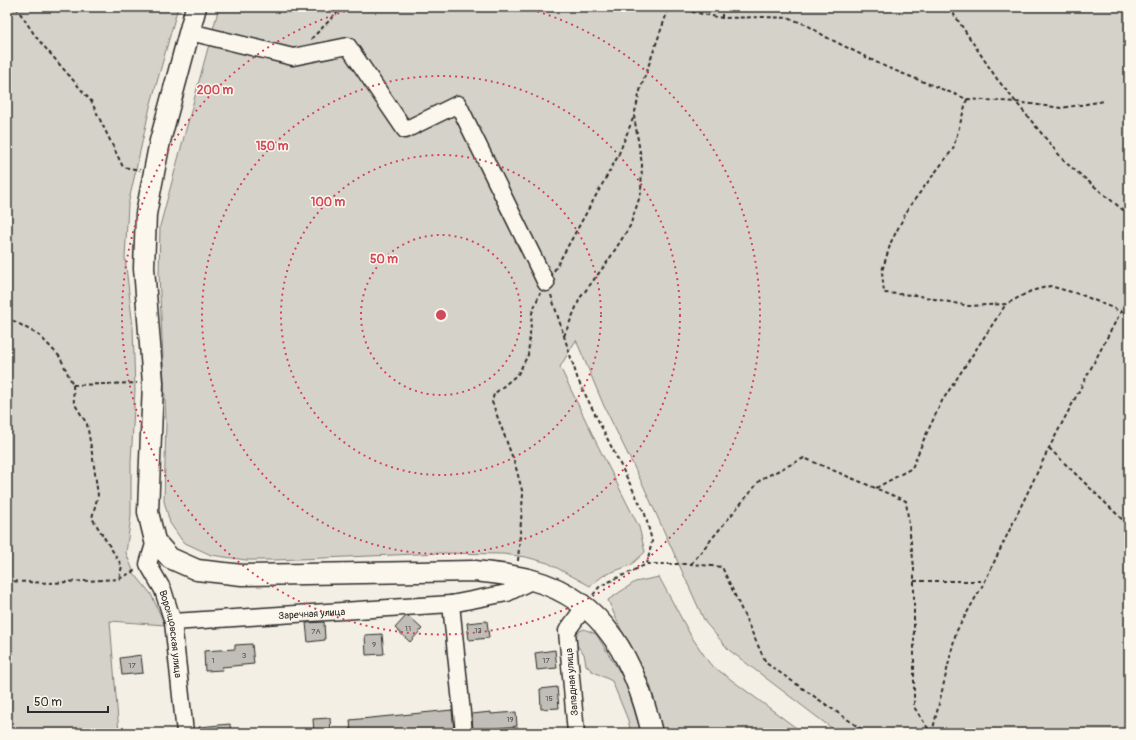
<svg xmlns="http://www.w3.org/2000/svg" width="1136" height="740" viewBox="0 0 1136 740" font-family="Pangolin,sans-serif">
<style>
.green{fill:#d5d2c9;stroke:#807e7a}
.building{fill:#c0beb6;stroke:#2b2b2b}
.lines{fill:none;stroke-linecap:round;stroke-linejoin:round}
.minor-casing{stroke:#2b2b2b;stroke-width:19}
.major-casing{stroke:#2b2b2b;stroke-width:23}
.path{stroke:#2b2b2b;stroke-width:2;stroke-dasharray:4 3;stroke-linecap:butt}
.minor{stroke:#fbf7ec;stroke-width:16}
.major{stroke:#fbf7ec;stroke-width:20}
.ring{fill:none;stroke:#d1495b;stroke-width:2;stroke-dasharray:2 4}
.labels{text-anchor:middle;stroke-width:3;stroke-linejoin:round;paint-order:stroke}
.number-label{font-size:8px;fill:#50504e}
.street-label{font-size:10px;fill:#2b2b2b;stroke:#fbf7ec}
.centre{fill:#d1495b;stroke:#fbf7ec;stroke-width:2}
.ring-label{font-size:12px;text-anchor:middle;font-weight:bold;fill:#d1495b;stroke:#fbf7ec;stroke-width:3;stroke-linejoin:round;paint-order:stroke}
</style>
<rect width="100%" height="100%" fill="#f3efe4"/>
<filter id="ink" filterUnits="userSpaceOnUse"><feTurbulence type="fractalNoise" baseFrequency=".025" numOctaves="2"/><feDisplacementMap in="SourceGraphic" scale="8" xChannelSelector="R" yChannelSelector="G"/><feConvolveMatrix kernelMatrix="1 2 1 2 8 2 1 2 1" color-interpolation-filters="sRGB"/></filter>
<g filter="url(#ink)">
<path class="green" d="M 7,7 L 178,7 L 150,107 L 128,205 L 125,258 L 133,327 L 135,390 L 131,462 L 131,516 L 126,553 L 134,573 L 151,594 L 165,625 L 110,621 L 119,733 L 7,733 Z
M 219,7 L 1129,7 L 1129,733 L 838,733 L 729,650 L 705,622 L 644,487 L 604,406 L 576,340 L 560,367 L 597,444 L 639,527 L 645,552 L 631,565 L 604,575 L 590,586 L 548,563 L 526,557 L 503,554 L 441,553 L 275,560 L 246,560 L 211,555 L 183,542 L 170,523 L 164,501 L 166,421 L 159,274 L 160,226 Z
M 659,577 L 691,636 L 710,664 L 803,733 L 663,733 L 650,684 L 635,654 L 623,634 L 608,600 L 635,582 Z
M 584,629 L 596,634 L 626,682 L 641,733 L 631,733 L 628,720 L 612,681 L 592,671 L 586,665 L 584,654 L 575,643 L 574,638 L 578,632 Z"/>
<path class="building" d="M 406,616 L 408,616 L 422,629 L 410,642 L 395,628 Z
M 487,621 L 489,638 L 469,640 L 467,623 Z
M 324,622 L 325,640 L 308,642 L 306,623 Z
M 382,634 L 384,654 L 366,655 L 365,635 Z
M 252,644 L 254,664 L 222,667 L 223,670 L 205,671 L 204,651 L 235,649 L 235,645 Z
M 555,650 L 557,668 L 537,670 L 535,653 Z
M 141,655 L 143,673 L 122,675 L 120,658 Z
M 557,687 L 559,708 L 541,709 L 540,689 Z
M 452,710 L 454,730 L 429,733 L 351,733 L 350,720 Z
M 491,712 L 491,714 L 516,712 L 517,726 L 473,731 L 472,714 Z
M 330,718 L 331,733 L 314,733 L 313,719 Z
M 230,724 L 231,733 L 199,733 L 199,727 Z"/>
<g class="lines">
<g class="minor-casing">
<g id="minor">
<path d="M 190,32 L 293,57 L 348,46 L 405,130 L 458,104 L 546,283"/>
<path id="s1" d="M 155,541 L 148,564 L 163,590 L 173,622 L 185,733"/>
<path id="s2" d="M 173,622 L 451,604"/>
<path d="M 464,733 L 451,604 L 507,593 L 533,580"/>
<path d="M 576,733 L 567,631 L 585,606"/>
</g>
</g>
<g class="major-casing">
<path id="major" d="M 196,7 L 160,141 L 146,214 L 144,268 L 153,383 L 148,512 L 155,541 L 170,558 L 197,570 L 242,575 L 475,571 C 494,573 514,575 532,580 C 606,600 636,665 652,733"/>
</g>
<path class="path" d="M 16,7 L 36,37 L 91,101 L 123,167 L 140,170
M 686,7 L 693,12 L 722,18 L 764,17 L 789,18 L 807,25 L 826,37 L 886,67 L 967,99 L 1016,102 L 1061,108 L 1105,101
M 949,7 L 997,79 L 1065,162 L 1129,215
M 722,18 L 722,7
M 311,39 L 343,7
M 967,99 L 953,149 L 909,207 L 891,242 L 882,271 L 884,293 L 915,295 L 969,306 L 1006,304 L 1031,291 L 1050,286 L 1082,295 L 1129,315
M 554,271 L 618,156 L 634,116
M 551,295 L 578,380 L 645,514 L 652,541 L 647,564
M 7,317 L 40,336 L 60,357 L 73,385 L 74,403 L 87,424 L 93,459 L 98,495 L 92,518 L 122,566 L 119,579
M 564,336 L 580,298 L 608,261 L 630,226 L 641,193 L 642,164 L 634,116 L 641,87 L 669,7
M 73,385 L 137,383
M 1049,448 L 1129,526
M 876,488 L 912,468 L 924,439 L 942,401 L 1006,304
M 518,561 L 523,494 L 515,464 L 492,402 L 494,394 L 518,374 L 528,355 L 532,313 L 540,293
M 691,564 L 761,479 L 804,458 L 906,501 L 914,567 L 914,707 L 931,733
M 7,581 L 50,583 L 119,579 L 136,570
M 914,581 L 985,581
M 593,595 L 600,586 L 647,564 L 691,564 L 722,567 L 766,663 L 867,733
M 932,733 L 956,632 L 985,581 L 1049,448 L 1129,296"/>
<use href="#minor" class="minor"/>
<use href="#major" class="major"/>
</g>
</g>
<g class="ring">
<circle cx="441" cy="315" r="80"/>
<circle cx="441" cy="315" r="160"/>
<circle cx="441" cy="315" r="239"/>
<path d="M526 8A319 319 0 1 1 356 8"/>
</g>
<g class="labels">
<g class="number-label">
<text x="408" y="631">11</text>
<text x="478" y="633">13</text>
<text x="316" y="634">7А</text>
<text x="374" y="647">9</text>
<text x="244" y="658">3</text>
<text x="213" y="663">1</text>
<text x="546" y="663">17</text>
<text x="132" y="668">17</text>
<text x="549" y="701">15</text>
<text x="510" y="722">19</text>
</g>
<g class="street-label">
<text dy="4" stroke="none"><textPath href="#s2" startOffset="139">Заречная улица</textPath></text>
<text dy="4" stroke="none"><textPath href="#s1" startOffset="99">Воронцовская улица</textPath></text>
<text transform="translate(571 682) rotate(-95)" y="4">Западная улица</text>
</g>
</g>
<circle cx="441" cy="315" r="6" class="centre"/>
<g class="ring-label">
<text x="215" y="94">200 m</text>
<text x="272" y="150">150 m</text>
<text x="328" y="206">100 m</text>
<text x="384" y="263">50 m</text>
</g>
<rect width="1136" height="740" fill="none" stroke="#fbf7ec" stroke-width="24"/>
<rect x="12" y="12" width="1112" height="716" fill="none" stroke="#2b2b2b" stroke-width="1.5" filter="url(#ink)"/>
<path d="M28 706v6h80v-6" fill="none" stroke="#2b2b2b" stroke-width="2"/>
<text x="34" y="706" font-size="12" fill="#2b2b2b" stroke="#fbf7ec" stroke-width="3" paint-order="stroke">50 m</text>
</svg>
